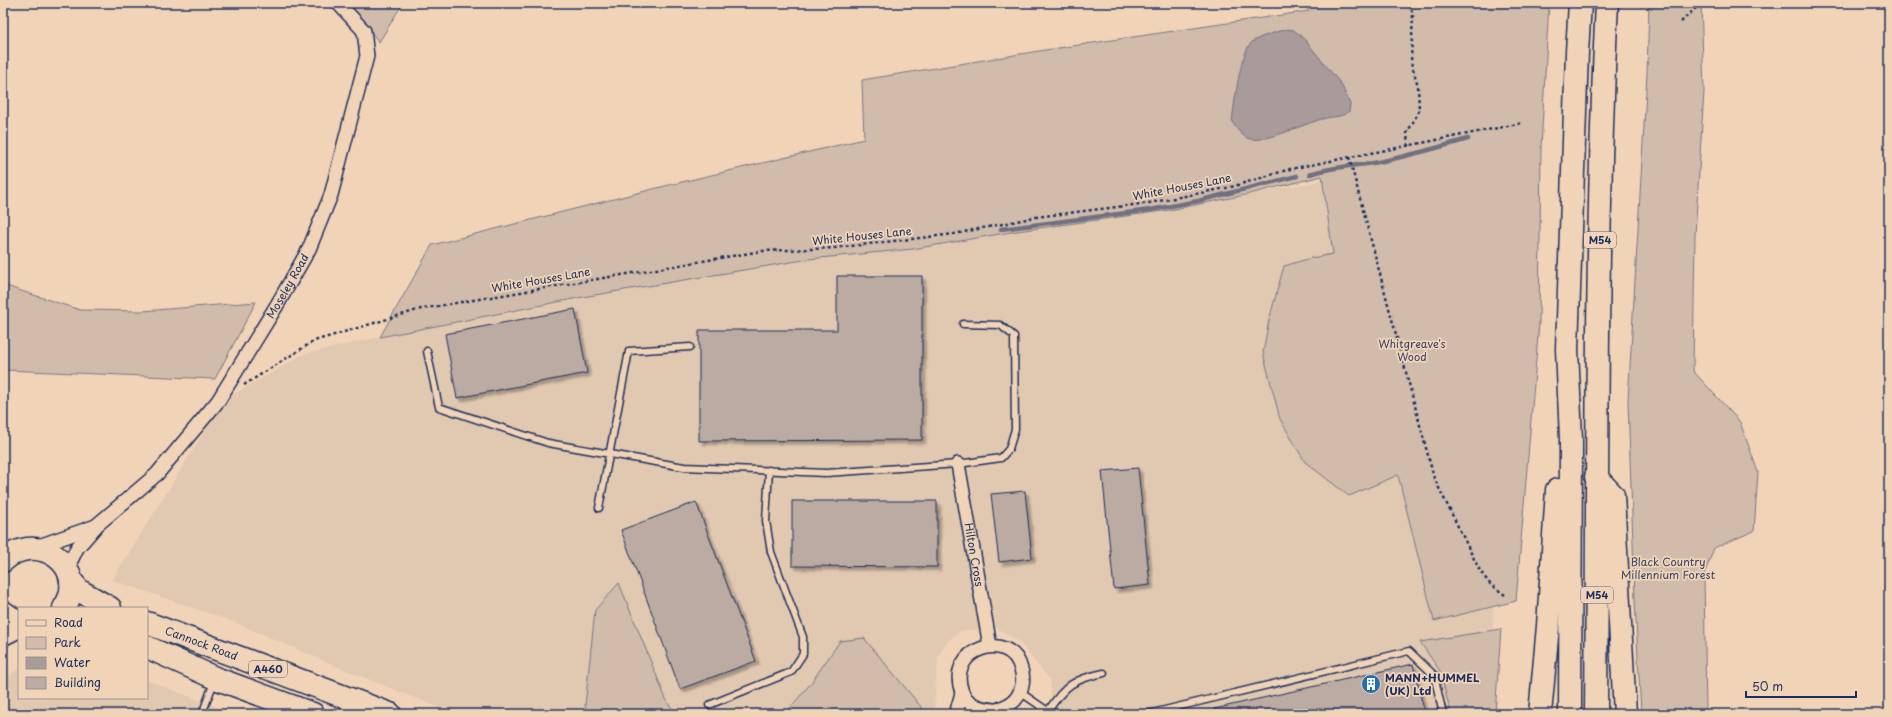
<svg xmlns="http://www.w3.org/2000/svg" width="1892" height="717" viewBox="0 0 1892 717" font-family="'Playpen Sans',sans-serif">
<style>
.built{fill:#e1c8b1}
.green{fill:#d1bcab;stroke:#767684}
.water{fill:#a89b99;stroke:#707081}
.lines{fill:none;stroke-linecap:round;stroke-linejoin:round}
.stream{stroke:#707081;stroke-width:4.5}
.building{fill:#bcaba2;stroke:#1b2f5e;filter:url(#shadow)}
.lane-casing{stroke:#1b2f5e;stroke-width:9}
.street-casing{stroke:#1b2f5e;stroke-width:16}
.highway-casing{stroke:#1b2f5e;stroke-width:25}
.path{stroke:#1b2f5e;stroke-width:2.5;stroke-dasharray:3 3;stroke-linecap:butt}
.lane{stroke:#f1d4b8;stroke-width:6}
.street{stroke:#f1d4b8;stroke-width:13}
.highway{stroke:#f1d4b8;stroke-width:22}
.labels{text-anchor:middle;stroke-width:3.5;stroke-linejoin:round;paint-order:stroke}
.shield{fill:#f1d4b8;stroke:#5b6079;stroke-width:1}
.shield-label{font-size:10px;font-weight:bold;fill:#1b2f5e}
.street-label{font-size:11px;fill:#1b2f5e;stroke:#f1d4b8}
.park-label{font-size:11px;fill:#36446a;stroke:#f1d4b8}
.poi-label{font-size:11px;font-weight:bold;fill:#1b2f5e;stroke:#f1d4b8;text-anchor:start}
</style>
<defs>
<filter id="shadow"><feDropShadow dx="3.5" dy="3.5" stdDeviation="1" flood-color="#0004"/></filter>
</defs>
<rect width="100%" height="100%" fill="#f1d4b8"/>
<filter id="ink" filterUnits="userSpaceOnUse"><feTurbulence type="fractalNoise" baseFrequency=".025" numOctaves="2"/><feDisplacementMap in="SourceGraphic" scale="8" xChannelSelector="R" yChannelSelector="G"/><feConvolveMatrix kernelMatrix="1 2 1 2 8 2 1 2 1" color-interpolation-filters="sRGB"/></filter>
<g filter="url(#ink)">
<path class="built" d="M 1411,163 L 1494,605 L 1488,714 L 1053,714 L 1050,680 L 1019,642 L 997,628 L 960,631 L 948,641 L 938,656 L 934,714 L 455,714 L 338,667 L 234,622 L 112,580 L 224,400 L 304,354 L 380,337 L 654,284 L 809,259 L 913,249 L 1017,231 L 1170,210 Z
M 19,668 L 19,698 L 147,698 L 147,680 L 234,714 L 3,714 L 3,681 Z"/>
<path class="green" d="M 347,3 L 403,3 L 379,42 Z
M 1303,3 L 1549,3 L 1541,147 L 1539,323 L 1516,601 L 1434,621 L 1398,475 L 1349,496 L 1305,462 L 1280,419 L 1263,353 L 1269,320 L 1284,266 L 1311,258 L 1333,254 L 1322,176 L 1245,195 L 1170,210 L 1017,231 L 913,249 L 809,259 L 583,297 L 380,337 L 432,245 L 665,186 L 864,139 L 862,80 L 1045,50 L 1309,11 Z
M 1649,3 L 1701,3 L 1704,91 L 1695,235 L 1693,371 L 1740,422 L 1758,472 L 1754,531 L 1714,548 L 1704,575 L 1706,714 L 1641,714 L 1635,601 L 1628,401 L 1647,74 Z
M 3,285 L 80,310 L 143,311 L 256,302 L 215,379 L 5,370 L 3,369 Z
M 619,583 L 668,704 L 679,714 L 588,714 L 585,706 L 595,610 Z
M 1501,629 L 1495,714 L 1451,714 L 1440,671 L 1420,642 Z
M 864,638 L 927,714 L 785,714 L 811,683 L 840,641 Z"/>
<path class="water" d="M 1286,29 L 1294,30 L 1305,40 L 1341,84 L 1350,104 L 1349,112 C 1340,118 1332,116 1322,119 C 1306,123 1266,143 1250,139 C 1242,137 1236,128 1232,122 C 1234,106 1240,52 1252,42 C 1258,37 1277,32 1286,29 Z"/>
<g class="lines">
<path class="stream" d="M 1310,174 C 1331,167 1352,166 1373,163 C 1406,157 1437,148 1468,139
M 1001,229 L 1150,210 L 1198,201 L 1297,176"/>
</g>
<path class="building" d="M 837,276 L 922,276 L 922,440 L 699,441 L 699,330 L 837,330 Z
M 575,309 L 587,373 L 457,398 L 445,334 Z
M 1138,468 L 1150,585 L 1114,589 L 1102,471 Z
M 1025,491 L 1032,558 L 999,562 L 991,494 Z
M 792,501 L 937,501 L 937,567 L 792,566 Z
M 696,502 L 756,661 L 680,689 L 621,530 Z
M 1413,664 L 1425,714 L 1215,714 L 1214,709 Z"/>
<g class="lines">
<g class="lane-casing">
<path id="lane" d="M 427,351 L 439,407 L 548,443 L 684,467 L 826,473 L 958,464 L 1001,458 L 1009,449 L 1015,429 L 1014,336 L 1000,325 L 963,324
M 599,508 L 629,351 L 690,347
M 1020,692 L 1052,714
M 709,705 L 791,672 L 803,654 L 803,637 L 771,552 L 766,521 L 769,470
M 1048,711 C 1065,685 1074,679 1104,673
M 202,714 L 214,682
M 1148,714 L 1409,651 L 1434,675 L 1443,714"/>
</g>
<g class="street-casing">
<g id="street">
<path id="s1" d="M 958,464 L 990,646"/>
<path d="M 36,547 L 96,526"/>
<path id="s2" d="M 67,569 L 77,548 L 97,525 L 157,474 L 218,401 L 277,305 L 309,249 L 331,195 L 367,56 L 364,31 L 338,3"/>
<path d="M 3,639 L 19,631"/>
<path d="M 956,714 L 962,693"/>
<path d="M 991,714 C 999,706 1011,708 1018,696 C 1023,687 1024,678 1021,669 C 1011,628 945,648 962,692 C 967,705 981,709 994,710"/>
</g>
</g>
<g class="highway-casing">
<g id="highway">
<path d="M 1596,477 L 1613,495 L 1625,714"/>
<path d="M 3,561 C 38,528 91,568 64,608"/>
<path d="M 71,581 L 80,591 L 110,608"/>
<path d="M 3,612 L 19,623"/>
<path id="s3" d="M 147,623 L 390,714"/>
<path d="M 147,647 L 215,678 L 313,714"/>
<path d="M 1540,714 L 1548,626 L 1557,490"/>
<path d="M 1570,714 L 1571,439 L 1567,349 L 1577,52 L 1580,3"/>
<path d="M 1596,714 C 1598,477 1595,240 1607,3"/>
</g>
</g>
<path class="path" d="M 1681,22 L 1701,3
M 1408,146 L 1407,133 L 1419,111 L 1418,86 L 1411,62 L 1413,13 L 1408,3
M 1349,157 L 1434,478 L 1480,571 L 1490,584 L 1505,595
M 244,385 L 314,341 L 421,309 L 762,251 L 834,248 L 954,234 L 1036,217 L 1149,203 L 1231,187 L 1290,169 L 1523,123"/>
<use href="#lane" class="lane"/>
<use href="#street" class="street"/>
<use href="#highway" class="highway"/>
</g>
</g>
<defs>
<g id="building-disc" transform="scale(1)"><circle r="9.5" fill="#1f6fb2" stroke="#f1d4b8"/><path d="M-4-6H4V6H1V3H-1V6H-4ZM-2.5-4.3h1.7v1.8h-1.7ZM.8-4.3h1.7v1.8H.8ZM-2.5-1h1.7V.8h-1.7ZM.8-1h1.7V.8H.8Z" fill="#fff"/></g>
</defs>
<g fill-rule="evenodd">
<use href="#building-disc" x="1371" y="684"/>
</g>
<g class="labels">
<g class="shield">
<rect x="1584" y="232" width="32" height="16" rx="3"/>
<rect x="1581" y="587" width="32" height="16" rx="3"/>
<rect x="249" y="661" width="38" height="16" rx="3"/>
</g>
<g class="shield-label">
<text x="1600" y="244">M54</text>
<text x="1597" y="599">M54</text>
<text x="268" y="673">A460</text>
</g>
<g class="street-label">
<text transform="translate(1182 187) rotate(-11)" y="4">White Houses Lane</text>
<text transform="translate(862 236) rotate(-6)" y="4">White Houses Lane</text>
<text transform="translate(541 280) rotate(-10)" y="4">White Houses Lane</text>
<text dy="4" stroke="none"><textPath href="#s2" startOffset="362">Moseley Road</textPath></text>
<text dy="4" stroke="none"><textPath href="#s1" startOffset="92">Hilton Cross</textPath></text>
<text dy="4" stroke="none"><textPath href="#s3" startOffset="58">Cannock Road</textPath></text>
</g>
<g class="park-label">
<text x="1412" y="348">Whitgreave's<tspan x="1412" dy="13">Wood</tspan></text>
<text x="1668" y="566">Black Country<tspan x="1668" dy="13">Millennium Forest</tspan></text>
</g>
<g class="poi-label">
<text x="1385" y="682">MANN+HUMMEL<tspan x="1385" dy="13">(UK) Ltd</tspan></text>
</g>
</g>
<rect width="1892" height="717" fill="none" stroke="#f1d4b8" stroke-width="16"/>
<rect x="8" y="8" width="1876" height="701" fill="none" stroke="#1b2f5e" stroke-width="1.5" filter="url(#ink)"/>
<rect x="18" y="607" width="130" height="92" fill="#f1d4b8" stroke="#9b9294"/>
<rect x="26" y="620" width="20" height="6" fill="#f1d4b8" stroke="#9b9294"/>
<text x="54" y="627" font-size="12" fill="#1b2f5e">Road</text>
<rect x="26" y="637" width="20" height="12" fill="#d1bcab" stroke="#9b9294"/>
<text x="54" y="647" font-size="12" fill="#1b2f5e">Park</text>
<rect x="26" y="657" width="20" height="12" fill="#a89b99" stroke="#9b9294"/>
<text x="54" y="667" font-size="12" fill="#1b2f5e">Water</text>
<rect x="26" y="677" width="20" height="12" fill="#bcaba2" stroke="#9b9294"/>
<text x="54" y="687" font-size="12" fill="#1b2f5e">Building</text>
<path d="M1746 691v6h110v-6" fill="none" stroke="#1b2f5e" stroke-width="2"/>
<text x="1752" y="691" font-size="12" fill="#1b2f5e" stroke="#f1d4b8" stroke-width="3" paint-order="stroke">50 m</text>
</svg>
